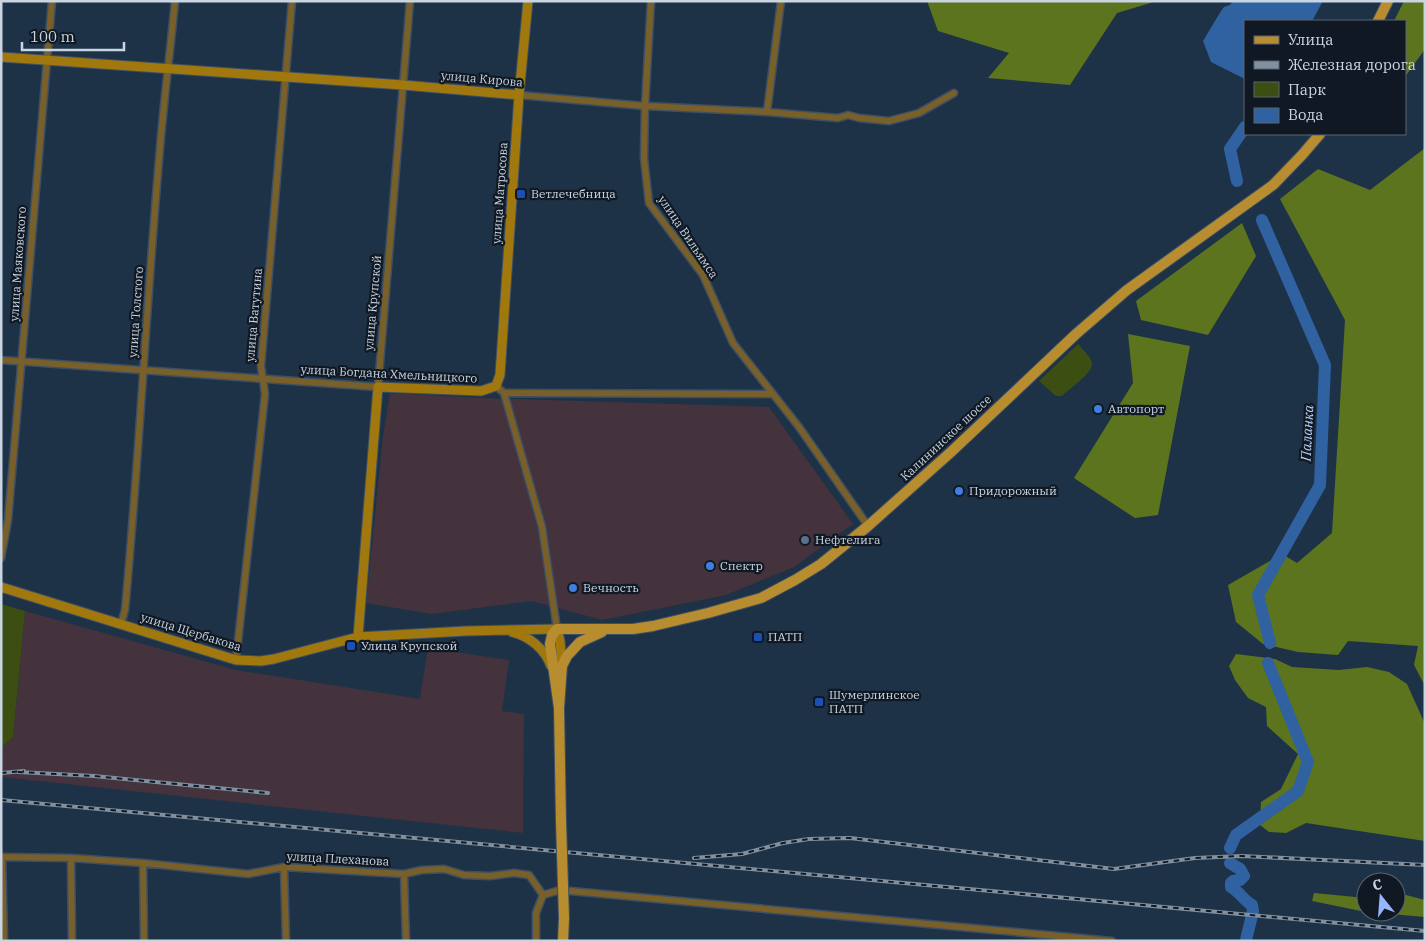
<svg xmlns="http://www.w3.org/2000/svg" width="1426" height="942" viewBox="0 0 1426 942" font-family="'IBM Plex Serif',serif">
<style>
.industrial{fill:#44323c}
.green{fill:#3c4e11}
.forest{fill:#5b741d}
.water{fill:#3062a1}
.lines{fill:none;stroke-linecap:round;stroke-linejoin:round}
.river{stroke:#3062a1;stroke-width:12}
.street-casing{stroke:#3d4f63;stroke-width:9}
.secondary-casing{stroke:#3d4f63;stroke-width:11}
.primary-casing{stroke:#3d4f63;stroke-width:12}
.street{stroke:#795f29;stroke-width:6}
.secondary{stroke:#a1780d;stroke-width:9}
.primary{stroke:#b78d2f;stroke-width:10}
.rail-casing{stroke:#8090a1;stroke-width:4}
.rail{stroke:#101923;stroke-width:2;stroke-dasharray:5.5;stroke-linecap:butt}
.primary-bridge-casing{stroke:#3d4f63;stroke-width:12;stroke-linecap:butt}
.primary-bridge{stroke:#b78d2f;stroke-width:10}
.transit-dot{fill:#1a4fb4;stroke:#101923;stroke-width:2}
.shop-dot{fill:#3f7fe0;stroke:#101923;stroke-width:2}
.service-dot{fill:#5c6f8a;stroke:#101923;stroke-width:2}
.labels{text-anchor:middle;stroke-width:4.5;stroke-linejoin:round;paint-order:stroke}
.street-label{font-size:12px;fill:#c9d5e3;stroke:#101923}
.poi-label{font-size:12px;fill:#c9d5e3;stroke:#101923;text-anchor:start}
.water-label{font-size:14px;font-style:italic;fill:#bad6fa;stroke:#101923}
</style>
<rect width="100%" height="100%" fill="#1e3247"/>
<path class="industrial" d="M 390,393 L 481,398 L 769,407 L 853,524 L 794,567 L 726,595 L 602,620 L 532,601 L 432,614 L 366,603 L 383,436 Z
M 25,611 L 236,670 L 420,699 L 428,648 L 509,660 L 502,711 L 524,714 L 523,833 L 1,777 L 1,748 L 13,737 Z"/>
<path class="green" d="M 1078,344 C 1082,349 1091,356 1092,364 C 1093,373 1069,389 1062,396 L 1056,396 L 1039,381 Z
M 1,604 L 25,611 L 13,737 L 1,748 Z"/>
<path class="forest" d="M 927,1 L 1157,1 L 1117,13 L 1070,85 L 988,78 L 1009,53 L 938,31 Z
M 1404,1 L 1425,1 L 1425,49 L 1407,74 L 1405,74 L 1405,21 L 1394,21 Z
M 1425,148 L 1425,686 L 1414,665 L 1418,646 L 1348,641 L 1338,655 L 1298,652 L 1263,644 L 1236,622 L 1228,585 L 1282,554 L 1297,563 L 1332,533 L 1345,320 L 1280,199 L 1318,169 L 1370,190 Z
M 1242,223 L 1256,256 L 1208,335 L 1141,320 L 1136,301 Z
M 1128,334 L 1190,346 L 1158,515 L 1135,518 L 1074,478 L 1133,383 Z
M 1236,654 L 1275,659 L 1292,667 L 1339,670 L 1367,667 L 1389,672 L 1407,684 L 1425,724 L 1425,841 L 1306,823 L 1286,833 L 1269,832 L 1260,825 L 1261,802 L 1281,789 L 1298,754 L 1267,726 L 1266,707 L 1248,698 L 1235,680 L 1229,666 Z
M 1314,893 L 1366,898 L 1366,912 L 1312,901 Z
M 1396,895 L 1406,895 L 1425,900 L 1425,917 L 1368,912 L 1396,912 Z"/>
<path class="water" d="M 1233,1 L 1323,1 L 1312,21 L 1245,21 L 1245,79 L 1211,62 L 1203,41 L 1221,11 L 1224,7 L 1230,5 Z"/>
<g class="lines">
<path class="river" d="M 1237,181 L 1230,149 L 1245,127
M 1262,220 L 1325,365 L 1320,485 L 1258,595 L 1270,643
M 1230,848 L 1236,835 L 1298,791 L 1308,762 L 1268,663
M 1230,863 L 1240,869 L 1244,876 L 1240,880 L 1233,881 L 1231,883 L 1231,887 C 1240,892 1243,900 1252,905 L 1253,911 L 1246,940"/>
<g class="street-casing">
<path id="street" d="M 651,1 L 645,106 L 644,158 L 649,203 L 703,275 L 733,343 L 799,427 L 868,526
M 519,95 L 645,106 L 767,112 L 838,118 L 848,115 L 859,118 L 889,121 L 919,113 L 954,93
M 767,112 L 781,1
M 1,360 L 378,387 L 410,1
M 496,386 L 504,393 L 773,394
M 504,393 L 542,527 L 557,629
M 1,558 L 8,520 L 52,1
M 121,624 L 125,610 C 139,460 146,310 159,160 C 163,107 170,54 175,1
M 236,660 L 265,394 L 261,366 L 292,1
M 1,857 L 71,858 L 143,863 L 248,874 L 284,867 L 404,874 L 422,870 L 444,869 L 464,875 L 490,876 L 514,873 L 529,875 L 543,895
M 2,857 L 4,941
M 71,858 L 72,941
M 143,863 L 144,941
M 284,867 L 286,941
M 404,874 L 406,941
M 543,895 L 560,890 L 1112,941
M 536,941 L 536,913 L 543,895"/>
</g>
<g class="secondary-casing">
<path id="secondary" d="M 1,57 L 403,85 L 519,95
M 1,587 L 236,660 L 261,661 L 274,659 L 358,637 L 466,631 L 557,629 L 560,641 L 562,665
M 512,632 C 529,636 545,649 551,666
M 358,637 L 378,387 L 481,391 L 496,386 L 500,375 L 519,95 L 528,1"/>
</g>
<g class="primary-casing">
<path id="primary" d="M 1378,21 L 1388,1
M 559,708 L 550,644 L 552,635 L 557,629 L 633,629 L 653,626 L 708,613 L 761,598 L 795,580 L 821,564 L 868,526 L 951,452 L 1076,334 L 1127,290 L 1273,185 L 1302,155 L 1320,134
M 561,822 L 559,708 L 562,666 L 567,656 L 580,642 L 602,632
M 563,941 L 564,918"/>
</g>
<use href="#street" class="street"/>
<use href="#secondary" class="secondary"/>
<use href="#primary" class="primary"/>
<g class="rail-casing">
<path id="rail" d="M 18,772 L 94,776 L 268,793
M 1,773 L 24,771
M 1,800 L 1425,931
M 694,858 L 742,854 L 783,843 L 809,839 L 850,838 L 1114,869 L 1195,858 L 1242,856 L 1425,865"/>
</g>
<use href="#rail" class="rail"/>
<g class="primary-bridge-casing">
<path id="primary-bridge" d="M 561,822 L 564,918"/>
</g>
<use href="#primary-bridge" class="primary-bridge"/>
</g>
<g class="transit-dot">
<rect x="516" y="189" width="10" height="10" rx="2.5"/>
<rect x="753" y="632" width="10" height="10" rx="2.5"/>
<rect x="346" y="641" width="10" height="10" rx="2.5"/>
<rect x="814" y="697" width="10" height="10" rx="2.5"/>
</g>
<g class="shop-dot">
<circle cx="1098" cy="409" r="5"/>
<circle cx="959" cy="491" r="5"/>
<circle cx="710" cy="566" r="5"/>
<circle cx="573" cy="588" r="5"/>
</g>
<circle class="service-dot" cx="805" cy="540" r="5"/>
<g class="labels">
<g class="street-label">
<text transform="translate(482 79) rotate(5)" y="4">улица Кирова</text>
<text transform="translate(500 193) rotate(-86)" y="4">улица Матросова</text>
<text transform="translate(688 237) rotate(56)" y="4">улица Вильямса</text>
<text transform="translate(18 264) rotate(-86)" y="4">улица Маяковского</text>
<text transform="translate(373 303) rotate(-85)" y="4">улица Крупской</text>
<text transform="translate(136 312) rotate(-86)" y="4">улица Толстого</text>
<text transform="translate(254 315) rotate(-85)" y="4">улица Ватутина</text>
<text transform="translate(389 374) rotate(3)" y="4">улица Богдана Хмельницкого</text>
<text transform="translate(946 438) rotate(-43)" y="4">Калининское шоссе</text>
<text transform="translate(191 632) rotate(17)" y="4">улица Щербакова</text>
<text transform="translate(338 859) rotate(3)" y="4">улица Плеханова</text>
</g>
<g class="poi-label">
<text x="531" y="198">Ветлечебница</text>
<text x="1108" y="413">Автопорт</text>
<text x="969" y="495">Придорожный</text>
<text x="815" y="544">Нефтелига</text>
<text x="720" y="570">Спектр</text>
<text x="583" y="592">Вечность</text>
<text x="768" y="641">ПАТП</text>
<text x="361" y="650">Улица Крупской</text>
<text x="829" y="699">Шумерлинское<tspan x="829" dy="14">ПАТП</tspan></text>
</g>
<g class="water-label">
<text transform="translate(1307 433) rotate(-87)" y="5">Паланка</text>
</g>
</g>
<rect width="1426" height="942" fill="none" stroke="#c9d5e3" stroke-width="5"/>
<rect x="1244" y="20" width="162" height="115" fill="#101923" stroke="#5a6470"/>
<rect x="1254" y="36" width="25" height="8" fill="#b78d2f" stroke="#5a6470"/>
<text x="1288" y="45" font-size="15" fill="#c9d5e3">Улица</text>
<rect x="1254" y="61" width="25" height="8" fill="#8090a1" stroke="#5a6470"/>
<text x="1288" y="70" font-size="15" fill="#c9d5e3">Железная дорога</text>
<rect x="1254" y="82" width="25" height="15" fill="#3c4e11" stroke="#5a6470"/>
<text x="1288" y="95" font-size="15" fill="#c9d5e3">Парк</text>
<rect x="1254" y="108" width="25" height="15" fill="#3062a1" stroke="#5a6470"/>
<text x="1288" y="120" font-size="15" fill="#c9d5e3">Вода</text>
<g transform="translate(1381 897) rotate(343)"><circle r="24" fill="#101923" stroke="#5a6470"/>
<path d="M0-4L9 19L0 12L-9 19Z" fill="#95b6fd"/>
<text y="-8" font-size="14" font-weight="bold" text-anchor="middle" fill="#c9d5e3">С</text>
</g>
<path d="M22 42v8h102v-8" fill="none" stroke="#c9d5e3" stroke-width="2.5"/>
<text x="30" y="42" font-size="15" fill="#c9d5e3" stroke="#101923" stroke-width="4" paint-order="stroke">100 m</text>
</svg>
